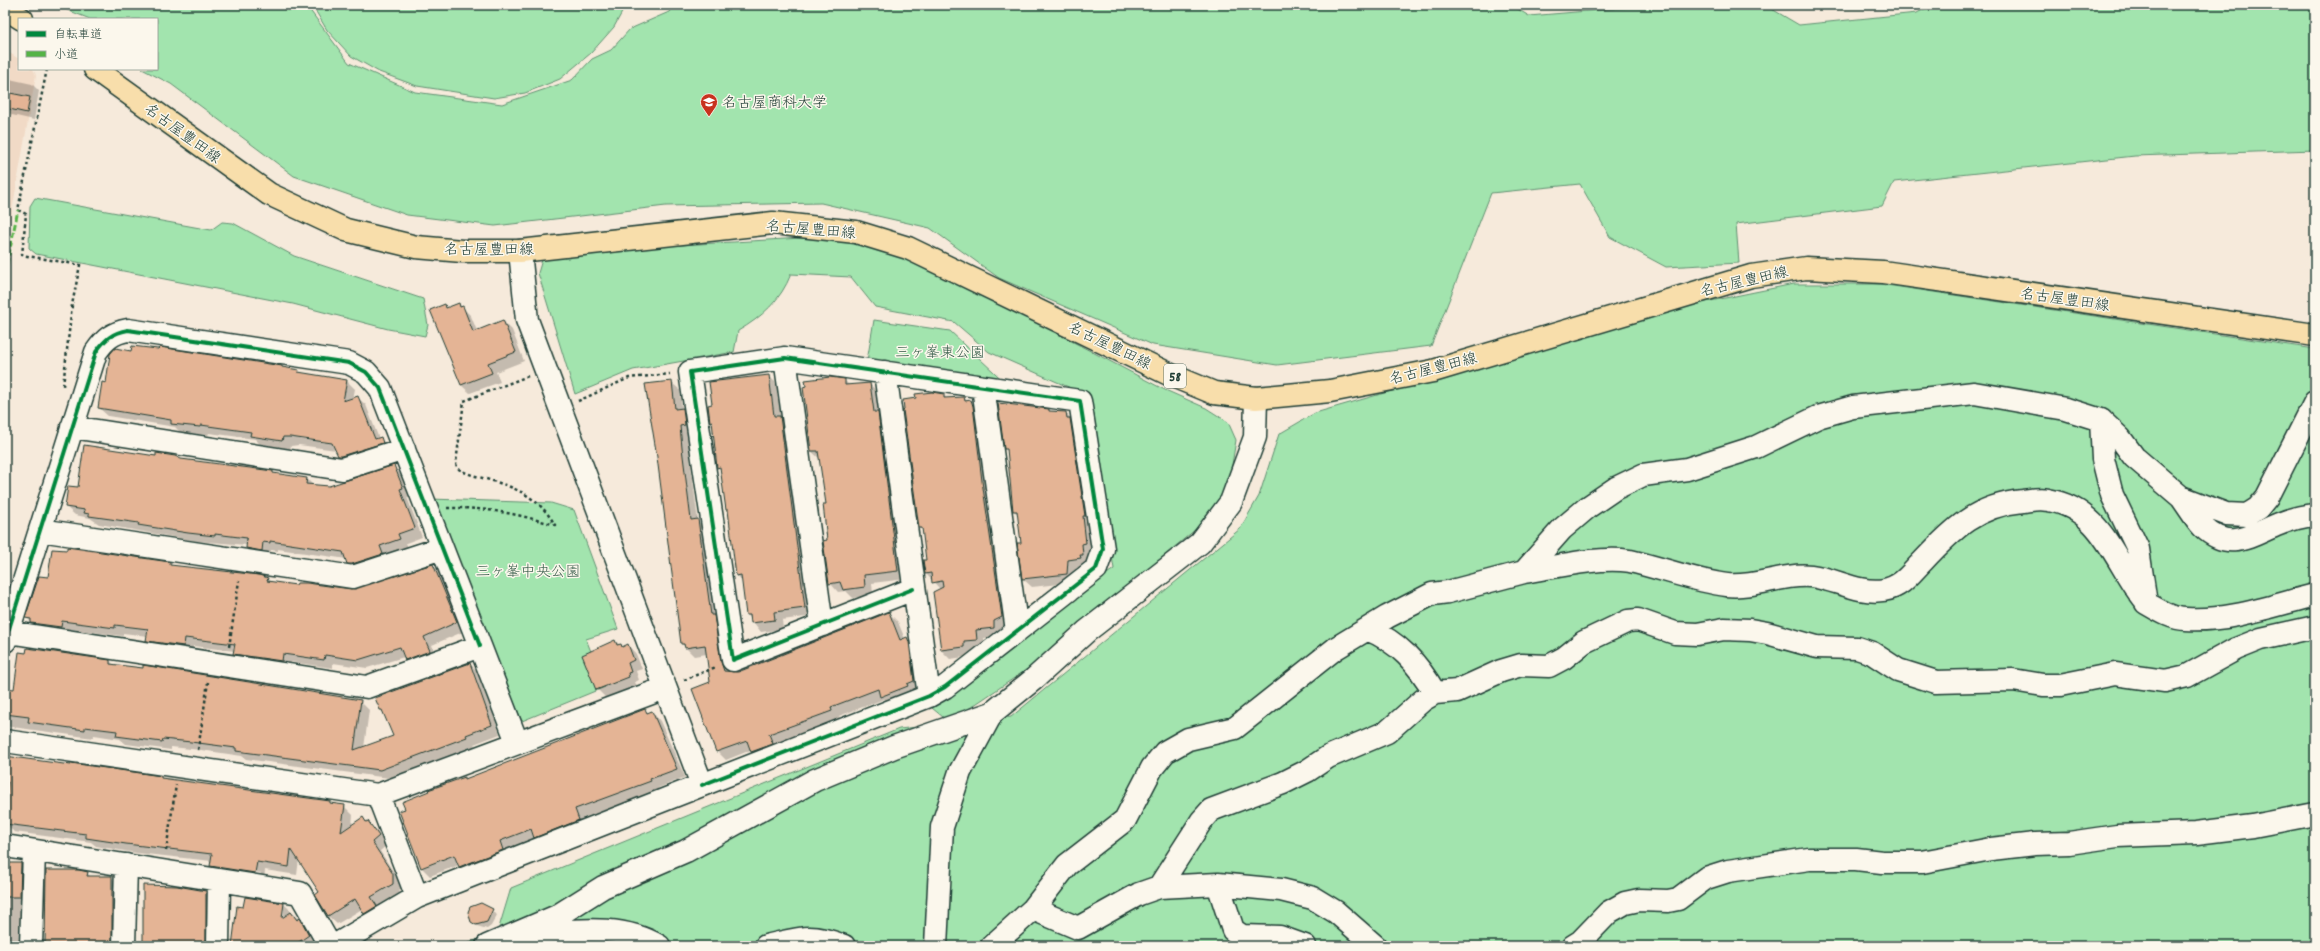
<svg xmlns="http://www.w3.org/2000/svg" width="2320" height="951" viewBox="0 0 2320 951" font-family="Dekko,'Klee One',sans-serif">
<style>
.built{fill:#f1dac6}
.green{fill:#a2e4ae;stroke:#609071}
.shadow{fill:#0003;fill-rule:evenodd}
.building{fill:#e4b495;stroke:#1f3d34}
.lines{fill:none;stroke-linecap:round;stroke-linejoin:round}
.minor-casing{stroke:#1f3d34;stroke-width:25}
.major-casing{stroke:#1f3d34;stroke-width:25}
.path{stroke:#1f3d34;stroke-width:2.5;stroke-dasharray:3 3;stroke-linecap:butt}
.minor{stroke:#fbf7ec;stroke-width:22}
.major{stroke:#f8deab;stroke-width:22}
.quiet{stroke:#55b346;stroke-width:3;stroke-dasharray:6 3;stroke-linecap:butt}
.cycleway-casing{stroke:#fbf7ec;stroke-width:6}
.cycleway{stroke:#00873e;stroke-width:4}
.labels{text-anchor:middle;stroke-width:3;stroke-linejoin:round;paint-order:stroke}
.shield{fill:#fbf7ec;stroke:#61756b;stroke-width:1}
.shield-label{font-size:14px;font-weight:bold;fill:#1f3d34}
.poi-label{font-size:15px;fill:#1f3d34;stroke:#fbf7ec;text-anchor:start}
.street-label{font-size:15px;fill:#1f3d34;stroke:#fbf7ec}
.park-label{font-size:15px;fill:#395e4c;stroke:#fbf7ec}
</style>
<rect width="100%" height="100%" fill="#f6eadb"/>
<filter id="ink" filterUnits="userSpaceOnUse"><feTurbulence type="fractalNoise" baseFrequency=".025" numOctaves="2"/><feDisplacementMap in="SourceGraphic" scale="8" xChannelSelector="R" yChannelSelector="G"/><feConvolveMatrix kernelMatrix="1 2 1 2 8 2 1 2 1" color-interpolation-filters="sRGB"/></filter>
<g filter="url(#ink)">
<path class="built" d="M 5,50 L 19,59 L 19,69 L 33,69 L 36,75 L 5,251 Z"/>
<path class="green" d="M 55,5 L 306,5 L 349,63 L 415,92 L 502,104 L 572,80 L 592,59 L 611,50 L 630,29 L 669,12 L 674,5 L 1511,5 L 1529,16 L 1657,5 L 1765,5 L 1799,25 L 1917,13 L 1932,5 L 2315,5 L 2315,150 L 2135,156 L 1894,182 L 1882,206 L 1736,224 L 1739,263 L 1666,267 L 1610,237 L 1580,184 L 1491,193 L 1431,346 L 1277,365 L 1153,345 L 999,278 L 930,228 L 821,203 L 666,206 L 495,226 L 407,215 L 294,176 L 171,84 L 142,69 L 157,69 L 157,19 L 90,19 Z
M 312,5 L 626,5 L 614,27 L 591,53 L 560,79 L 525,93 L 494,98 L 417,86 L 379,72 L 351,56 L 327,30 Z
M 35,198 L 211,230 L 222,222 L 233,223 L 294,256 L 423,299 L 428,325 L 425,336 L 388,329 L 293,304 L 36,254 L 29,248 L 30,206 Z
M 802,238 L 842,241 L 883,249 L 930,267 L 1163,389 L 1206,408 L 1228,422 L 1236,440 L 1229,483 L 1208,519 L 1032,666 L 949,722 L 932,708 L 1089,586 L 1114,569 L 1089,408 L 1082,393 L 989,352 L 954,322 L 875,307 L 851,277 L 791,274 C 781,300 762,317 738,331 L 734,352 L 633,370 L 575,394 L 538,273 L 544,253 Z
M 1794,284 L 1880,284 L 2315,349 L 2315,946 L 462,946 L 498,931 L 511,888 L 899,729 L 1011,717 L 1240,529 L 1259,496 L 1279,434 L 1315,413 L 1686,306 Z
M 874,320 L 950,331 L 1010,387 L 867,361 Z
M 430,499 L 551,503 L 574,510 L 618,629 L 586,639 L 605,687 L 522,721 Z"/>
<path class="shadow" d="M 5,78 L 32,84 L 39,91 L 34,120 L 12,115 L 5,109 Z
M 459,304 L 471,316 L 477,331 L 503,321 L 512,330 L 524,361 L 496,372 L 500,382 L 470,393 L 461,385 L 444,305 L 448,309 Z
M 282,367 L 298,370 L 302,374 L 346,380 L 355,389 L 353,399 L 357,397 L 366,405 L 379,439 L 389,447 L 347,464 L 336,450 L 299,445 L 291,446 L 290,449 L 260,444 L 255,439 L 209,433 L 208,435 L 180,432 L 175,427 L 108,416 L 99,408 Z
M 769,376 L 778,385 L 782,418 L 789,425 L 813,616 L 782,620 L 783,629 L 761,632 L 747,614 L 742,581 L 737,575 L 729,512 L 727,510 L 722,471 L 718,467 L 714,424 L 711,421 L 713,405 Z
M 844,380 L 850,386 L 870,384 L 878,393 L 906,579 L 872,583 L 873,595 L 853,598 L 846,591 L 838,592 L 830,583 L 827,505 L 820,459 L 811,451 Z
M 671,382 L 680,390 L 682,409 L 691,417 L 689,434 L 690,458 L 698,521 L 706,529 L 729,672 L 738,673 L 889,613 L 898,622 L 905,639 L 907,638 L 915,647 L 923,690 L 890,705 L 884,699 L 839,716 L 840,719 L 777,743 L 781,753 L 761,760 L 751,750 L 726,760 L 717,751 L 707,654 L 694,656 L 682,644 Z
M 943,395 L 947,399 L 964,398 L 979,410 L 1011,626 L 1003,636 L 984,638 L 985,648 L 972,650 L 972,656 L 950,659 L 941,650 L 940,589 L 926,574 L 927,560 L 923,531 L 920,528 Z
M 1049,410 L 1051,412 L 1065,413 L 1074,421 L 1094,551 L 1090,552 L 1091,563 L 1089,566 L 1076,568 L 1076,582 L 1032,587 L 1023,579 L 1019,515 L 1014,511 L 1008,452 L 1005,448 Z
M 180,460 L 273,472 L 275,474 L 307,479 L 314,486 L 329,487 L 393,467 L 402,475 L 410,496 L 407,497 L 422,537 L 406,543 L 408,547 L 388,555 L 357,572 L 347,559 L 278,549 L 278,551 L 271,550 L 270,559 L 255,556 L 247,548 L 247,545 L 197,541 L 99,524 L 90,518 L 75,515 L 66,507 L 79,488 Z
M 53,550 L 84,550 L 170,563 L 173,566 L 267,579 L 271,583 L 297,586 L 351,590 L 433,566 L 442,574 L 465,631 L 432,645 L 437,659 L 414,668 L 404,657 L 367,668 L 333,663 L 333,668 L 291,662 L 290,669 L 243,662 L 235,654 L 235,651 L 193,646 L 192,654 L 156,649 L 148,640 L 148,636 L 123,633 L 123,636 L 70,629 L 69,635 L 35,626 L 27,618 L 49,578 Z
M 615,641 L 623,647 L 628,645 L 636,654 L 642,669 L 636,671 L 639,680 L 635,682 L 637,686 L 606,698 L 597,689 Z
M 110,661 L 114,665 L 360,701 L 369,710 L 364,748 L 394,736 L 385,715 L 381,710 L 470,664 L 479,673 L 500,734 L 474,744 L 475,746 L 389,778 L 246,759 L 242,756 L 201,750 L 171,747 L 171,750 L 126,744 L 120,739 L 94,735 L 93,738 L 5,726 L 5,689 L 15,690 Z
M 645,710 L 649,714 L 652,712 L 660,721 L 685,777 L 658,788 L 659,790 L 583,818 L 587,828 L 536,838 L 508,849 L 511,858 L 468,875 L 459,865 L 430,876 L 422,868 L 400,812 L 464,778 L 466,780 Z
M 5,758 L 161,777 L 163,779 L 329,802 L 332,804 L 344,806 L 353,815 L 352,826 L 363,818 L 377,831 L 387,845 L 380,851 L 403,887 L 399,890 L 400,893 L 379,906 L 385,915 L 374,922 L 362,909 L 337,924 L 328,916 L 317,895 L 321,893 L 299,859 L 297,875 L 265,870 L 264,881 L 220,874 L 211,866 L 212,861 L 136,853 L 96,846 L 91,842 L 14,832 L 5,823 L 9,795 L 8,789 L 5,788 ZM 219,866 L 261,873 L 260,875 L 219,868 Z
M 5,859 L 11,864 L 21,864 L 30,873 L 24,946 L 5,946 Z
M 47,871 L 87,873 L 91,877 L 111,877 L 120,886 L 120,946 L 45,946 Z
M 206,892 L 215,900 L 214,946 L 144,946 Z
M 284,904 L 308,928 L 317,944 L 314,946 L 233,946 L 238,910 L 235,906 L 244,908 ZM 282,909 L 284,909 L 283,923 L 281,922 Z
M 481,905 L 497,915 L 491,926 L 487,929 L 477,926 L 469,918 L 471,908 Z"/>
<path class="building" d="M 5,92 L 30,97 L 27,113 L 5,108 Z
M 459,303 L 460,307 L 463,306 L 473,332 L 503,320 L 516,352 L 488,363 L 492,373 L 461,385 L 430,310 L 445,304 L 446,308 Z
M 132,346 L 158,349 L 160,347 L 282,366 L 282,367 L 299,370 L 298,372 L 347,380 L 343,401 L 358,396 L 375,439 L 381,437 L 383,443 L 341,456 L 338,456 L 332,443 L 290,437 L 283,437 L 282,441 L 250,436 L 251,432 L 201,425 L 200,427 L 171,424 L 171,420 L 98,408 L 102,382 L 106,383 L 110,354 L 115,348 L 131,351 Z
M 769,375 L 774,416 L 780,416 L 805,608 L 774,612 L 775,620 L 751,623 L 750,615 L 746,615 L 741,575 L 736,576 L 728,510 L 726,510 L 720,467 L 717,468 L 712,421 L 710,422 L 708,405 L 712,404 L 709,382 Z
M 830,377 L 845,379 L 845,385 L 870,383 L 874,412 L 878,412 L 898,571 L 864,575 L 865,587 L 843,590 L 840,582 L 829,584 L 823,541 L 827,540 L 823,504 L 826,504 L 818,451 L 811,451 L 803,387 L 806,386 L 805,380 Z
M 672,381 L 675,409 L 683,408 L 685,425 L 680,426 L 682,448 L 691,520 L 698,519 L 711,615 L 714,615 L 721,662 L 724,671 L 738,672 L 889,612 L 900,640 L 907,637 L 909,642 L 914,681 L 907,684 L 908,686 L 880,697 L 878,689 L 831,707 L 832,711 L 769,734 L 773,744 L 751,752 L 747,741 L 716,752 L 692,689 L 710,682 L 705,645 L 685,648 L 684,644 L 681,644 L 657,457 L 645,384 Z
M 932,392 L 944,394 L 944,398 L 964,397 L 965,401 L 971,400 L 973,406 L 982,481 L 1002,617 L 994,621 L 994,628 L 976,630 L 977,640 L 964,641 L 964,647 L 941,650 L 933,592 L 943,587 L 942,581 L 932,583 L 931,573 L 925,574 L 923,560 L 926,560 L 922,528 L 919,528 L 903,410 L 904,409 L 903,400 L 916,398 L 915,394 Z
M 998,403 L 1049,409 L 1049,411 L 1066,412 L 1067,418 L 1070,418 L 1085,516 L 1083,516 L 1086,543 L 1082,544 L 1083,555 L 1080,555 L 1081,558 L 1068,560 L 1067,574 L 1022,579 L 1017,543 L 1021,543 L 1017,511 L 1013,511 L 1007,449 L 1004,449 Z
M 84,445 L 156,456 L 156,453 L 175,456 L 181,459 L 273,471 L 273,473 L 307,478 L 306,484 L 329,486 L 394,465 L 403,488 L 400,489 L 415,528 L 398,534 L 400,539 L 380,546 L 383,554 L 352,564 L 347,564 L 343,552 L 270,541 L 270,543 L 263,542 L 262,551 L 246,548 L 247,538 L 215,534 L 215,536 L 188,533 L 138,525 L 139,523 L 89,516 L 89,514 L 84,513 L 85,510 L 65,507 L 68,486 L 78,487 Z
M 67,547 L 170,562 L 170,565 L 259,575 L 268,578 L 267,581 L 296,585 L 297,583 L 307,583 L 351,589 L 433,564 L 457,622 L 424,637 L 430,651 L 405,660 L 400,647 L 358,660 L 325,655 L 324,660 L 283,654 L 282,661 L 233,654 L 235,644 L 185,638 L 184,646 L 146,641 L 148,629 L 115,625 L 115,628 L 62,621 L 61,627 L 31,623 L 31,619 L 25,618 L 39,576 L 48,577 L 52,549 L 67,550 Z
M 615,640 L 617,645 L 621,644 L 622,647 L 628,644 L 634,660 L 628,663 L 631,672 L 628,673 L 629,677 L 596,690 L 582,655 Z
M 27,648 L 110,660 L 110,664 L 143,668 L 143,665 L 361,700 L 354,750 L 393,736 L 382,710 L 380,710 L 375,698 L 470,663 L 492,725 L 466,735 L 467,737 L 380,770 L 236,751 L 236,748 L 191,742 L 163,739 L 162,742 L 116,736 L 117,731 L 85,727 L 85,730 L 28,722 L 29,717 L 5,714 L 5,688 L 14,689 L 19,652 L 26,653 Z
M 645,709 L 647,713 L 652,711 L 677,769 L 650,779 L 651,781 L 575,809 L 579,820 L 534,838 L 531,829 L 500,841 L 503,850 L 459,867 L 454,855 L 421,868 L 399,811 L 405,809 L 402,802 L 429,791 L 428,790 L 465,777 L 465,779 Z
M 5,756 L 71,765 L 71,763 L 161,776 L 161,778 L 330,801 L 330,803 L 345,805 L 341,832 L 363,817 L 366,822 L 368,821 L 379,836 L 372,842 L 393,874 L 393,884 L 371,897 L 377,906 L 364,914 L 355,899 L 328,916 L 315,895 L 319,892 L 291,849 L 289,867 L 257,862 L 255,873 L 210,866 L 212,854 L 126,844 L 86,838 L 86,834 L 5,824 L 8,782 L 5,781 Z
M 5,863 L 21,863 L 20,897 L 5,897 Z
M 46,870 L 79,870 L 88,872 L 87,876 L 112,876 L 112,943 L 110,945 L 45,944 Z
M 143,885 L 177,886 L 206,891 L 206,946 L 143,946 Z
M 245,897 L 284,903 L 282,918 L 291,912 L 297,920 L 300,918 L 309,935 L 293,946 L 232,946 L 237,906 L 243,907 Z
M 481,903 L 493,909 L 487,922 L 476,925 L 471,922 L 468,912 L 470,907 Z"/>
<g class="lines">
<g class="minor-casing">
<path id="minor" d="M 785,358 L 822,625
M 885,372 L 929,696
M 983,387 L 1017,631
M 2101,420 L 2120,438 L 2134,457 L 2181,497 L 2226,514 L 2247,515 L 2258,508 L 2267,497 L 2315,402
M 72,427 L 342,469 L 404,449
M 2181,497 C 2188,506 2195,519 2203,527 C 2230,553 2251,535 2279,524 C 2291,519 2303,516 2315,515
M 40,530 L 353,577 L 442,548
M 1524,572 C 1555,567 1599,556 1630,561 C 1662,568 1694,581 1727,585 C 1756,588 1783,573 1811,576 C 1836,579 1858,594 1884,590 C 1902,587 1911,573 1923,561 C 1953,529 1977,505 2023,501 C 2031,500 2040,498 2048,500 C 2103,509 2114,562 2145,601
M 1367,629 C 1399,642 1418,664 1435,693
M 8,632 L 96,352 C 105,339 112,333 128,330 L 349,363 L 366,372 L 380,388 L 480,646
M 5,641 L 8,632 L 367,687 L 480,646 L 517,742
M 5,741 L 378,795 L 665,688
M 702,785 L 929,696 L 945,687 L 1096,569 L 1103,549 L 1080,401 L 785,358 L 690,372 L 733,660 L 913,589
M 378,795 L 417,897
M 5,846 L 219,880
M 1218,884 L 1233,930 L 1242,936 L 1280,937 L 1305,946
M 1159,887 L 1202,820 L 1211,810 L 1283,783 L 1307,771 L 1328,757 L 1387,732 L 1423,700 L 1435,693 L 1457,691 L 1501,671 L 1521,665 L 1549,666 L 1564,658 L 1584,642 L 1628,621 L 1638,620 L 1675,633 L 1697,634 L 1724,629 L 1750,630 L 1767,633 L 1817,647 L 1857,648 L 1872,653 L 1898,670 L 1936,682 L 2013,680 L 2043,685 L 2060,685 L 2115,674 L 2165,681 L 2187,676 L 2236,649 L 2261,639 L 2315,627
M 1033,909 L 1078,928 L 1139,894 L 1159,887 L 1218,884 L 1281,890 L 1313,898 L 1336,912 L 1375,946
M 531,933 C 574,931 620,923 659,946
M 31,946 L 34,851
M 124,946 L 126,865
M 218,946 L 219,880 L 300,893 L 330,946
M 334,946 L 417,897 L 702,785 L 527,320 L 520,251
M 487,946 L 557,916 L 603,887 L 686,851 L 815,780 L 894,747 L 992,713
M 766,946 C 801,938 810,933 844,946
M 936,946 L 942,827 L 960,772 L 992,713 L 1034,679 L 1087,631 L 1200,543 L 1231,502 L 1255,437 L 1256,398
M 992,946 L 1033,909 L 1067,865 L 1125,820 L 1152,768 L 1165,752 L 1188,739 L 1235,728 L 1336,648 L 1387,617 L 1432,594 L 1448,592 L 1524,572 L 1562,529 L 1588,507 L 1616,488 L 1643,475 L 1687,469 L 1756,447 L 1818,417 L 1853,407 L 1974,393 L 2066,409 L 2101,420 L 2103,459 L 2112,495 L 2138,549 L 2146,603 C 2158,610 2172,619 2186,619 C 2229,622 2274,605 2315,595
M 1573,946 L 1581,941 L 1609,912 L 1625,903 L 1639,900 L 1668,901 L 1678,899 L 1706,878 L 1728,871 L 1809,859 L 1856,859 L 1882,862 L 1922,862 L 1991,849 L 2035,844 L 2069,843 L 2117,836 L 2196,833 L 2253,826 L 2315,814"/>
</g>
<g class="major-casing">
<path id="major" d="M 5,8 L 22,19
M 95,69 L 269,194 L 346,230 L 416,247 L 462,251 L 520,251 L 773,223 L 856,232 L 908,248 L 1173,376 L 1214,393 L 1256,398 L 1330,391 L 1433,371 L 1751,276 L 1806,268 L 1883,272 L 2315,335"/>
</g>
<path class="path" d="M 47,69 L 18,210 L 26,214 L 22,255 L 80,265 L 72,305 L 63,386
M 578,401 L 629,378 L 670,374
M 447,508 C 485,507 518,514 555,525 C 539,497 515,487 486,479 C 476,476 466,474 457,468 L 456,463 L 464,401 L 528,376
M 229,647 L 239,581
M 684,680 L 716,667
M 198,750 L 208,682
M 166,851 L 176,785"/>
<use href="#minor" class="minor"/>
<use href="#major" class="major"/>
<path class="quiet" d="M 5,273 L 18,210"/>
<g class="cycleway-casing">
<path id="cycleway" d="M 8,632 L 96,352 C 105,339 112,333 128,330 L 349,363 L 366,372 L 380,388 L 480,646
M 702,785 L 929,696 L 945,687 L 1096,569 L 1103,549 L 1080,401 L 785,358 L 690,372 L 733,660 L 913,589"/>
</g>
<use href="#cycleway" class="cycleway"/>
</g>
</g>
<defs>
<g id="university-pin" transform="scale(0.9)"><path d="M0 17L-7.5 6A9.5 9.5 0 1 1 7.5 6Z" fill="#c8321e" stroke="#fbf7ec"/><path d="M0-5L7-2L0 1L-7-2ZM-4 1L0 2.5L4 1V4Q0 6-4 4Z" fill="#fff"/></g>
</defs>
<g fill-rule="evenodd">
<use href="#university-pin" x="709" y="102"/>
</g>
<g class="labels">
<rect class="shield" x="1164" y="364" width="22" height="24" rx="3"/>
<g class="shield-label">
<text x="1175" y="381">58</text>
</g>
<g class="poi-label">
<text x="722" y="107">名古屋商科大学</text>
</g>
<g class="street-label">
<text transform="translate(183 133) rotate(36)" y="5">名古屋豊田線</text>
<text transform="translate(811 229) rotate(5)" y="5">名古屋豊田線</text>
<text x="489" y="254">名古屋豊田線</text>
<text transform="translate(1744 281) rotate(-13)" y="5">名古屋豊田線</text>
<text transform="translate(2065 299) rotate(8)" y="5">名古屋豊田線</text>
<text transform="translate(1110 345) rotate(26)" y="5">名古屋豊田線</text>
<text transform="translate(1433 368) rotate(-14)" y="5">名古屋豊田線</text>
</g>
<g class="park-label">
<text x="940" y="357">三ヶ峯東公園</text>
<text x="528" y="576">三ヶ峯中央公園</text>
</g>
</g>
<rect width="2320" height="951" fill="none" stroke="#fbf7ec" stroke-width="20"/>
<rect x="10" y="10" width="2300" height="931" fill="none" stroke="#1f3d34" stroke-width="1.5" filter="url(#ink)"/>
<rect x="18" y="18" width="140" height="52" fill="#fbf7ec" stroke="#a3ada2"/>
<rect x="26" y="31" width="20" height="6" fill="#00873e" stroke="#a3ada2"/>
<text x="54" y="38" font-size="12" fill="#1f3d34">自転車道</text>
<rect x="26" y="51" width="20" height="6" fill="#55b346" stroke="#a3ada2"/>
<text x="54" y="58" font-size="12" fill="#1f3d34">小道</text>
</svg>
